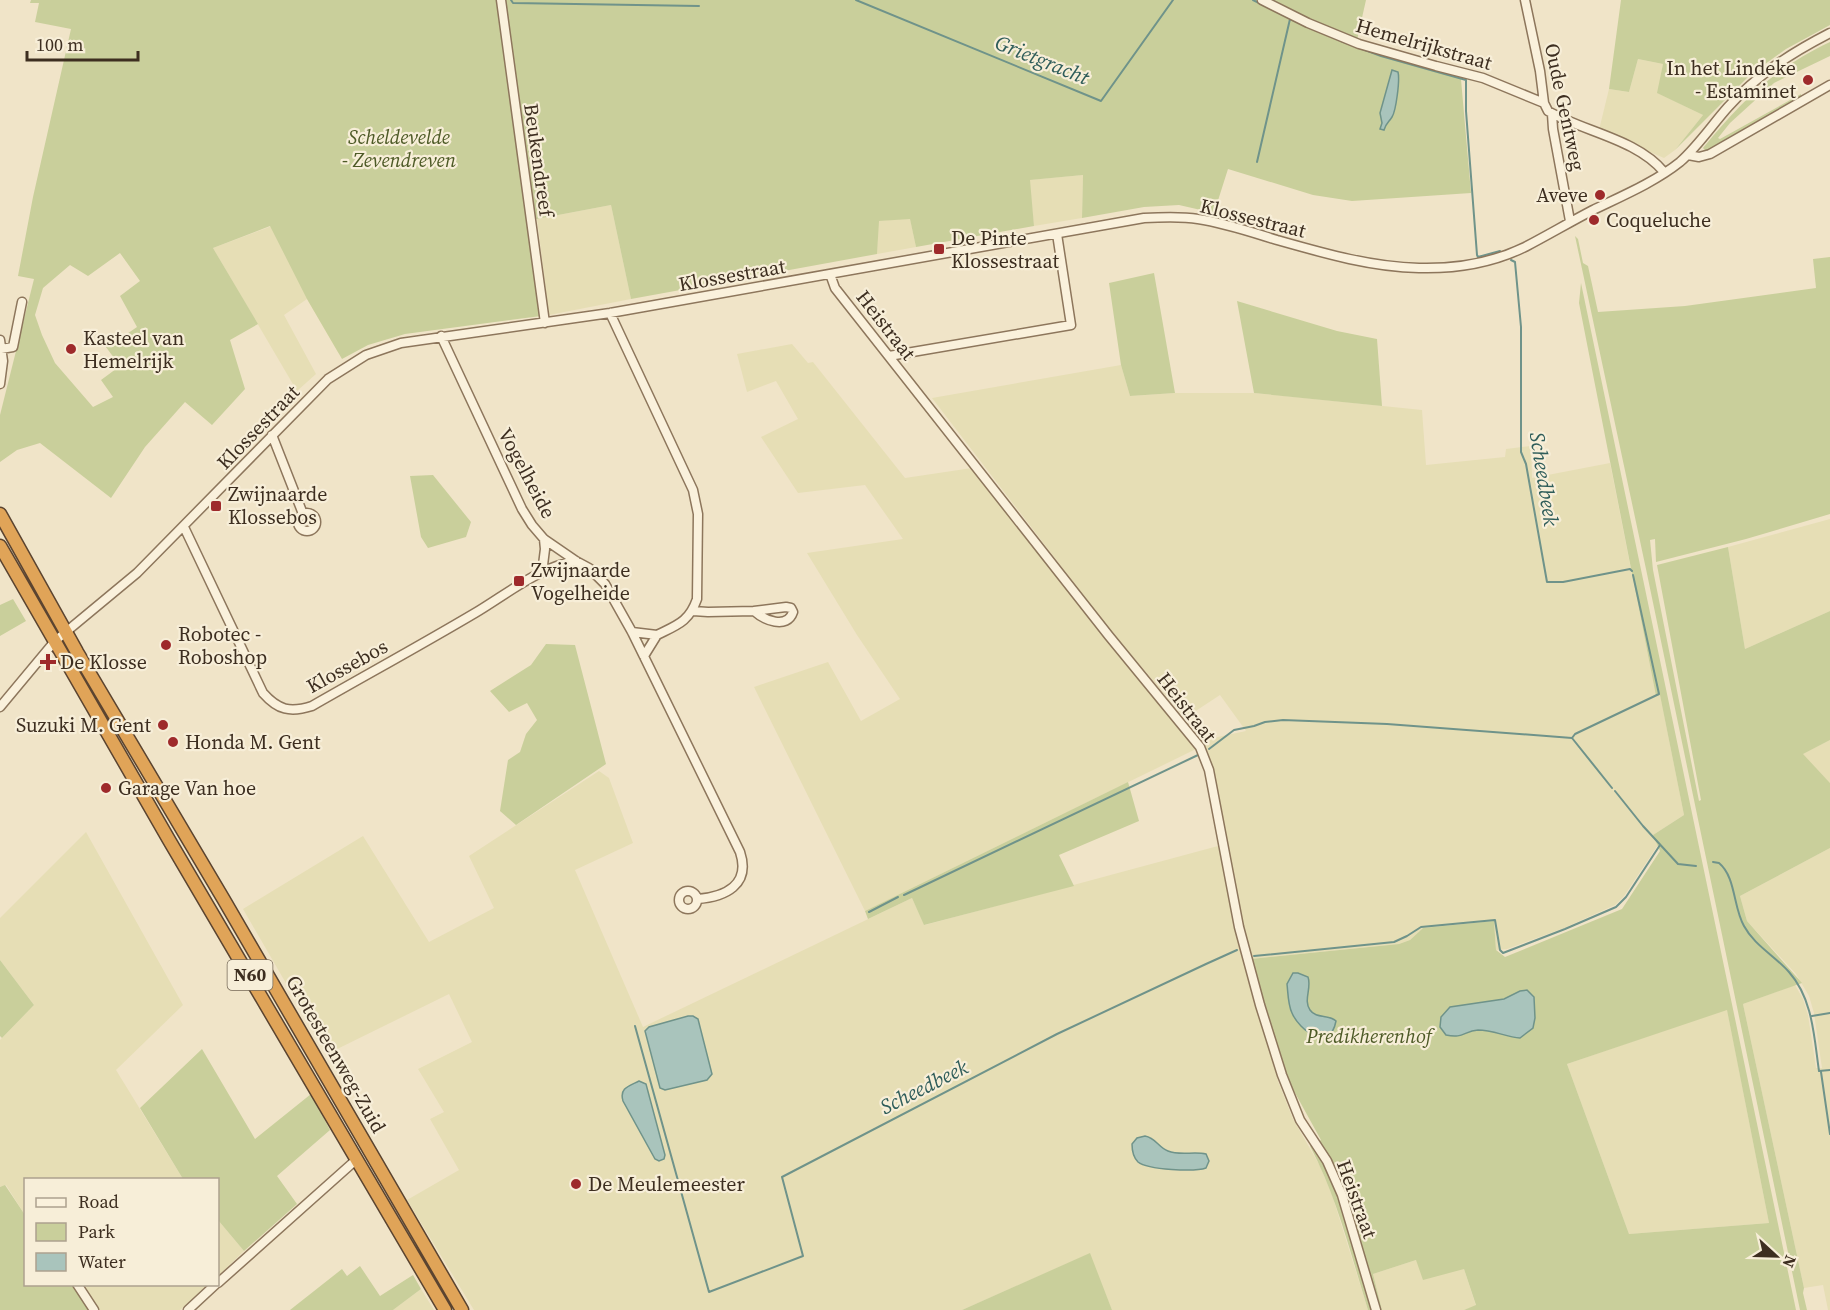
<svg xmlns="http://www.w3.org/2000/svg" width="1830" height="1310" viewBox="0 0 1830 1310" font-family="'Source Serif 4',serif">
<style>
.farmland{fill:#e6deb5}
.green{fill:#c9cf9b;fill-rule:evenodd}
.water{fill:#a9c4bc;stroke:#6f938a;stroke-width:1.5}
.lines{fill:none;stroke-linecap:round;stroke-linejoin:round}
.stream{stroke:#6f938a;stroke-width:2}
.minor-casing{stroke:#8d765c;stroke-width:11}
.highway-casing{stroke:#5b4430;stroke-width:15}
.minor{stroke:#faf1dc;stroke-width:8}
.highway{stroke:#e0a458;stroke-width:12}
.poi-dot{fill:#9e2a2b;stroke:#f7eed8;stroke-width:2}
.labels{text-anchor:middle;stroke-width:4.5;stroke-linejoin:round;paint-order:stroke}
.shield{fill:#f7eed8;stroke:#756857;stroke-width:1.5}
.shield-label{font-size:18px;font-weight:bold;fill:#3d2e20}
.street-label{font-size:20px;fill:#3d2e20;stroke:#f7eed8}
.poi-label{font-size:20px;fill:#3d2e20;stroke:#f7eed8;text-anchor:start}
.park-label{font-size:20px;font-style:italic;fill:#4d5a26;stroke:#f7eed8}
.water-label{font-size:21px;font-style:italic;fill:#2f5d5a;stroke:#f7eed8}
</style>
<rect width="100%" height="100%" fill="#f0e4c8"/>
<path class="farmland" d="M 1638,59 L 1663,64 L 1658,93 L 1703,115 L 1675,150 L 1664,158 L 1599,130 L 1609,89 L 1629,92 Z
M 1083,175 L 1082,218 L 1034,226 L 1029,180 Z
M 611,205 L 631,299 L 549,315 L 537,219 Z
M 293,218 L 339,354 L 307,299 L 284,315 L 316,374 L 297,391 L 213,248 Z
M 910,218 L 916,247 L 877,254 L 878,221 Z
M 792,344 L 808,363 L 813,362 L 905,478 L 972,468 L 1196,749 L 865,911 L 754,687 L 828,662 L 861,721 L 900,699 L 857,635 L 807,553 L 903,539 L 865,485 L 798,493 L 761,437 L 798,419 L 776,381 L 747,392 L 737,354 Z
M 1121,365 L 1130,396 L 1175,393 L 1254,393 L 1422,410 L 1426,465 L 1505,457 L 1506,449 L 1531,446 L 1532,478 L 1610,463 L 1656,696 L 1660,694 L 1684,815 L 1653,835 L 1658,845 L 1624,896 L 1615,905 L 1564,928 L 1507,949 L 1496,950 L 1494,922 L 1423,928 L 1410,940 L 1399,944 L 1251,959 L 1238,902 L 1204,740 L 1246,731 L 1220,695 L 1185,718 L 1111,631 L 932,398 Z
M 1830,519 L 1830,611 L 1745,649 L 1728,547 Z
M 1830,740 L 1830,783 L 1802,754 Z
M 599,771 L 609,778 L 633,843 L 575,870 L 643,1027 L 912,898 L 925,925 L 1218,846 L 1245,964 L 1278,1081 L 1293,1119 L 1320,1166 L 1332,1195 L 1368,1310 L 1112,1310 L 1089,1254 L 962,1310 L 474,1310 L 407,1200 L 459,1170 L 430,1119 L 444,1112 L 418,1069 L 472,1042 L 449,994 L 327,1054 L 243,909 L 363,836 L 429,942 L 494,908 L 469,856 Z
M 86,832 L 183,1005 L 116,1070 L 183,1179 L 26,1180 L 25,1215 L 6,1185 L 0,1187 L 0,1040 L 34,1005 L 0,960 L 0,918 Z
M 1830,848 L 1830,1310 L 1828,1310 L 1823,1285 L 1804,1288 L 1743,1004 L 1795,985 L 1803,999 L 1808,1015 L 1816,1068 L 1822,1068 L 1814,1013 L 1809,996 L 1796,974 L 1747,921 L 1740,896 Z
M 1727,1009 L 1769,1223 L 1629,1234 L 1567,1064 Z
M 218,1220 L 244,1251 L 218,1276 Z
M 1416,1260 L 1464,1269 L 1476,1306 L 1464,1310 L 1382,1310 L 1373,1274 Z
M 81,1285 L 208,1285 L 180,1310 L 99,1310 Z
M 421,1289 L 434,1310 L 393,1310 Z"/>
<path class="green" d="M 31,0 L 1366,0 L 1357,40 L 1460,68 L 1471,193 L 1352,201 L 1313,195 L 1228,169 L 1214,213 L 1179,205 L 1144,207 L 1082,218 L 1083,175 L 1030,180 L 1034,226 L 916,247 L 910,219 L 879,221 L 877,254 L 631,299 L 611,205 L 537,219 L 531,218 L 541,316 L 405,334 L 368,345 L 342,359 L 307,299 L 270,226 L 213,248 L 258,324 L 230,340 L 245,389 L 212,425 L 185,402 L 145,447 L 111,498 L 40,443 L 17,450 L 0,462 L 0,415 L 34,279 L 18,276 L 33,197 L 71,29 L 35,22 L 39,3 L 30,3 ZM 120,253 L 140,281 L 120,296 L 137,327 L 121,338 L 100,339 L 120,366 L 101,380 L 113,397 L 93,407 L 55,363 L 42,335 L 35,315 L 43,288 L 70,265 L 88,276 Z
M 1621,0 L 1830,0 L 1830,25 L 1786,49 L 1750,75 L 1675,150 L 1703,115 L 1657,93 L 1663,64 L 1638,59 L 1629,92 L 1609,89 Z
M 1830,42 L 1830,56 L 1774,83 L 1730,123 L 1718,138 L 1720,139 L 1801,94 L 1801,97 L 1708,150 L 1706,151 L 1703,148 C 1742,101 1773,69 1830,42 Z
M 1575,236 L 1578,239 L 1583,263 L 1588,266 L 1598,312 L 1685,306 L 1816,288 L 1813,259 L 1830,257 L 1830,514 L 1746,539 L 1656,562 L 1655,539 L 1650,540 L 1653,570 L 1699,801 L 1701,800 L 1657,565 L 1728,547 L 1745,649 L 1830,611 L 1830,740 L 1803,754 L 1830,783 L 1830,848 L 1740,896 L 1747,921 L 1802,983 L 1743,1004 L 1804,1288 L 1803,1293 L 1807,1310 L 1800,1310 L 1646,569 Z
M 1154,273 L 1175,393 L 1130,396 L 1121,365 L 1109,283 Z
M 1581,283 L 1796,1310 L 1464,1310 L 1476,1305 L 1464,1269 L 1423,1280 L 1416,1260 L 1373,1274 L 1382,1310 L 1368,1310 C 1351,1255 1337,1197 1310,1146 L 1321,1140 L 1289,1082 L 1251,959 L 1399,944 L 1410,940 L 1423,928 L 1494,921 L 1496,950 L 1505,957 L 1622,909 L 1660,851 L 1653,835 L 1684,815 L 1660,695 L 1656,696 L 1579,303 ZM 1727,1010 L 1769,1223 L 1629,1234 L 1567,1064 Z
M 1237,301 L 1337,331 L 1377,339 L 1382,406 L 1254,393 Z
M 433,475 L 471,522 L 466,537 L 428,548 L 421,537 L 410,476 Z
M 13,599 L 26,621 L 0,636 L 0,605 Z
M 546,644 L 575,645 L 606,764 L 516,825 L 500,811 L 508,760 L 520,752 L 526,734 L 537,720 L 527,703 L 509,712 L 490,691 L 531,665 Z
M 1128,782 L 1139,821 L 1059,855 L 1074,886 L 924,925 L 912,898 L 868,919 L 865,911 Z
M 0,960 L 34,1005 L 2,1038 L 0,1036 Z
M 202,1049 L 255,1139 L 311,1094 L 330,1130 L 277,1176 L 297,1204 L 244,1251 L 218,1220 L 218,1180 L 183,1179 L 140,1108 Z
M 5,1185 L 25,1215 L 26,1284 L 72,1285 L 90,1310 L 0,1310 L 0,1187 Z
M 1090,1253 L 1112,1310 L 962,1310 Z
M 360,1266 L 380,1296 L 413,1275 L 421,1289 L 393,1310 L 290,1310 L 342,1269 L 347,1276 Z"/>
<path class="water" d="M 1392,70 L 1398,72 C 1400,80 1396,111 1392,117 C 1389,122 1386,123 1384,130 L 1380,129 L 1382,123 L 1380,113 Z
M 1293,973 L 1298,973 L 1308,977 C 1312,988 1303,1000 1310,1010 C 1316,1019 1329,1014 1336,1021 C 1330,1053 1299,1030 1292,1013 C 1288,1005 1288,993 1287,984 Z
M 1527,990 L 1534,997 L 1535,1018 L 1533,1028 L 1520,1038 C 1506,1037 1493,1030 1478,1030 C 1464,1031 1463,1039 1446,1035 L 1440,1027 L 1441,1017 L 1450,1007 L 1504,999 L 1520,991 Z
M 688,1016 L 693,1016 L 698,1019 L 712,1074 L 707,1080 L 665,1090 L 660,1088 L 645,1031 L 649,1027 Z
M 639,1081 L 646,1084 L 665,1155 L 664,1159 L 659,1161 L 655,1159 L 623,1101 C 619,1088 629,1086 639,1081 Z
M 1145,1136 C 1156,1138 1158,1147 1168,1151 C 1180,1156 1194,1151 1206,1154 L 1209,1161 L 1206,1168 C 1195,1172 1148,1170 1138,1162 C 1133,1157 1132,1150 1132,1144 L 1137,1138 Z"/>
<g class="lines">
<path class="stream" d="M 511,0 L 513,3 L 699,6
M 856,0 L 1101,101 L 1173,0
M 1253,0 L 1283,15
M 1341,41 L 1381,56 L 1466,80 L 1466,111 L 1477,255 L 1478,257 L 1500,251
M 1257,162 L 1290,19 L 1300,23
M 1511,260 L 1515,262 L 1521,327 L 1521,452 L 1526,464 L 1547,582 L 1563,582 L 1630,569 L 1632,571
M 1572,738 L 1575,734 L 1659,694 L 1633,575
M 1572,738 L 1612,788
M 1209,749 L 1234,730 L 1254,726 L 1265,722 L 1283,720 L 1387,724 L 1572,738
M 1615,791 L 1643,826 L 1678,864 L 1696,866
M 1713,862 L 1719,863 C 1736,877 1733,907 1744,926 C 1754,945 1775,956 1789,972 C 1813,999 1814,1037 1819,1071 L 1830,1070
M 904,895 L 1198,755
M 869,912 L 898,897
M 1254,956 L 1394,942 L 1407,936 L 1421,927 L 1495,920 L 1500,950 L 1503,953 L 1565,929 L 1616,907 L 1626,897 L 1660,845
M 1812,1016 L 1830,1013
M 635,1026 L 709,1292 L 803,1256 L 782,1177 L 1057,1034 L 1206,964 L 1237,950
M 1821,1072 L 1830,1134"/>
<g class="minor-casing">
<path id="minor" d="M 501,0 L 545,323
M 1262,0 L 1308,23 L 1359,44 L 1436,66 L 1483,78 L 1544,103
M 1525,0 L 1540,71 L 1544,103 L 1548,111 C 1584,132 1637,139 1664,172
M 1552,114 L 1553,129 L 1570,221
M 1688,155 L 1699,157 L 1710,154 L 1830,85
M 830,274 L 835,288 L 1109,636 L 1200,747 L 1209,770 L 1239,927 L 1260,1005 L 1282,1075 L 1300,1120 L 1327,1161 L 1342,1195 L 1376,1310
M 610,313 L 693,490 L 698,514 L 697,599 C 689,622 677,625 657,635
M 441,336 L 522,509 L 532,525 L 544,539 L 576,561 L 589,568 L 605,584 L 632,632 L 740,852 C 751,885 725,897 697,899
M 0,340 L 3,361 L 0,384
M 1,349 L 13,347 L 22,302
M 889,356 L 1071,325 L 1057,234
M 272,435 L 303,514
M298 522a9 9 0 1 1 18 0a9 9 0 1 1-18 0Z
M 184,527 L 263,693 C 278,710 290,713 312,706 C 366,675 421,645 475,613 C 507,594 539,567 576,561
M 542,573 L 545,549 L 544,539
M 693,611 L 708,612 L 754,611 C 764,620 787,630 793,612 L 791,608 L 786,607 L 754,611
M 632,632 L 657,635 L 644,656
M 0,707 L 55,641 L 137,573 L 328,379 L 366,355 L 401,343 L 610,313 L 1144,218 C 1162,217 1181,216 1198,219 C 1225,223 1251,232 1277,240 C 1323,253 1371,267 1419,268 C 1455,269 1492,263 1525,247 C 1548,235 1570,222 1593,210 C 1622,196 1655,182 1680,162 C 1698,146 1712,125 1728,107 C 1757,75 1791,53 1830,33
M679 900a9 9 0 1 1 18 0a9 9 0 1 1-18 0Z
M 218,1283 L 357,1159
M 77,1284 L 94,1310
M 188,1310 L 216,1284"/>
</g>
<g class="highway-casing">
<path id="highway" d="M 0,514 L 77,652 L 224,900 L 462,1310
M 0,546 L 169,840 L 445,1310"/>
</g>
<use href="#minor" class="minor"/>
<use href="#highway" class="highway"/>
</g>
<g class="poi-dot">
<circle cx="1808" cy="80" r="6"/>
<circle cx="1600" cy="195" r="6"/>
<circle cx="1594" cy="220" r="6"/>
<rect x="933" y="243" width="12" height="12" rx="3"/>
<circle cx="71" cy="349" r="6"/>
<rect x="210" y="500" width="12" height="12" rx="3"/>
<rect x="513" y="575" width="12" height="12" rx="3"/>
<circle cx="166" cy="645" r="6"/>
<path d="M45 653h6v6h6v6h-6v6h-6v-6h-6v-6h6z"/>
<circle cx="163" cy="725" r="6"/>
<circle cx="173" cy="742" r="6"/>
<circle cx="106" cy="788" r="6"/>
<circle cx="576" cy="1184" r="6"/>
</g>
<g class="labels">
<rect class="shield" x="227.5" y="960" width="45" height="30" rx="4.5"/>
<g class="shield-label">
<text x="250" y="981">N60</text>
</g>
<g class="street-label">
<text transform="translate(1424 44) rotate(16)" y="7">Hemelrijkstraat</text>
<text transform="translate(1565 107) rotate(78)" y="7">Oude Gentweg</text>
<text transform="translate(539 160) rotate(82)" y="7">Beukendreef</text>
<text transform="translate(1253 218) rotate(14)" y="7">Klossestraat</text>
<text transform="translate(732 275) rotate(-10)" y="7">Klossestraat</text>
<text transform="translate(886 325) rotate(52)" y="7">Heistraat</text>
<text transform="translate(258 427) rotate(-46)" y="7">Klossestraat</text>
<text transform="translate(527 473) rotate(62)" y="7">Vogelheide</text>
<text transform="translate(347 666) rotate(-29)" y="7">Klossebos</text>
<text transform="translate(1187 707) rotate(52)" y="7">Heistraat</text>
<text transform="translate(336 1054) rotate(60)" y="7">Grotesteenweg-Zuid</text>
<text transform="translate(1357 1199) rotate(70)" y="7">Heistraat</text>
</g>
<g class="poi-label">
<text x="1796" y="75" text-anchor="end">In het Lindeke<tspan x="1796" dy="23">- Estaminet</tspan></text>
<text x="1588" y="202" text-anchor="end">Aveve</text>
<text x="1606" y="227">Coqueluche</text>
<text x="951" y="245">De Pinte<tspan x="951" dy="23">Klossestraat</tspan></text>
<text x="83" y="345">Kasteel van<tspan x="83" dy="23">Hemelrijk</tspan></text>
<text x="228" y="501">Zwijnaarde<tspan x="228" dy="23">Klossebos</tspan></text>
<text x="531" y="577">Zwijnaarde<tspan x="531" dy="23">Vogelheide</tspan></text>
<text x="178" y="641">Robotec -<tspan x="178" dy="23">Roboshop</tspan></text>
<text x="60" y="669">De Klosse</text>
<text x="151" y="732" text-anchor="end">Suzuki M. Gent</text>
<text x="185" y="749">Honda M. Gent</text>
<text x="118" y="795">Garage Van hoe</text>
<text x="588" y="1191">De Meulemeester</text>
</g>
<g class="park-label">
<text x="399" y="144">Scheldevelde<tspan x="399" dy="23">- Zevendreven</tspan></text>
<text x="1369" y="1043">Predikherenhof</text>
</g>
<g class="water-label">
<text transform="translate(1042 60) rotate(22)" y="7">Grietgracht</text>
<text transform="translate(1544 479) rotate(81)" y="7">Scheedbeek</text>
<text transform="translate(924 1087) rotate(-27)" y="7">Scheedbeek</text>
</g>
</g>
<rect x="24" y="1178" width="195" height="108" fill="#f7eed8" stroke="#ada18e" stroke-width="1.5"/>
<rect x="36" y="1198" width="30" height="9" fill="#faf1dc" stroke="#ada18e" stroke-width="1.5"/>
<text x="78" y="1208" font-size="18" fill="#3d2e20">Road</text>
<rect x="36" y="1223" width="30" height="18" fill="#c9cf9b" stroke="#ada18e" stroke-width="1.5"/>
<text x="78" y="1238" font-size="18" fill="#3d2e20">Park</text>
<rect x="36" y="1253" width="30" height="18" fill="#a9c4bc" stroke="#ada18e" stroke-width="1.5"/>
<text x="78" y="1268" font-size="18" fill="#3d2e20">Water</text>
<g transform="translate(1776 1256) rotate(112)" stroke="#f7eed8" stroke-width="4.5" paint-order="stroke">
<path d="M0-4.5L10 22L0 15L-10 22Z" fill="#3d2e20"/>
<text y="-9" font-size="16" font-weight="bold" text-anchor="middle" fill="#3d2e20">N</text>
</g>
<path d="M27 51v9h111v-9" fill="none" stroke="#3d2e20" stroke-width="3"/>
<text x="36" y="51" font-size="18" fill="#3d2e20" stroke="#f7eed8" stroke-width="4.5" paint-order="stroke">100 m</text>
</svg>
